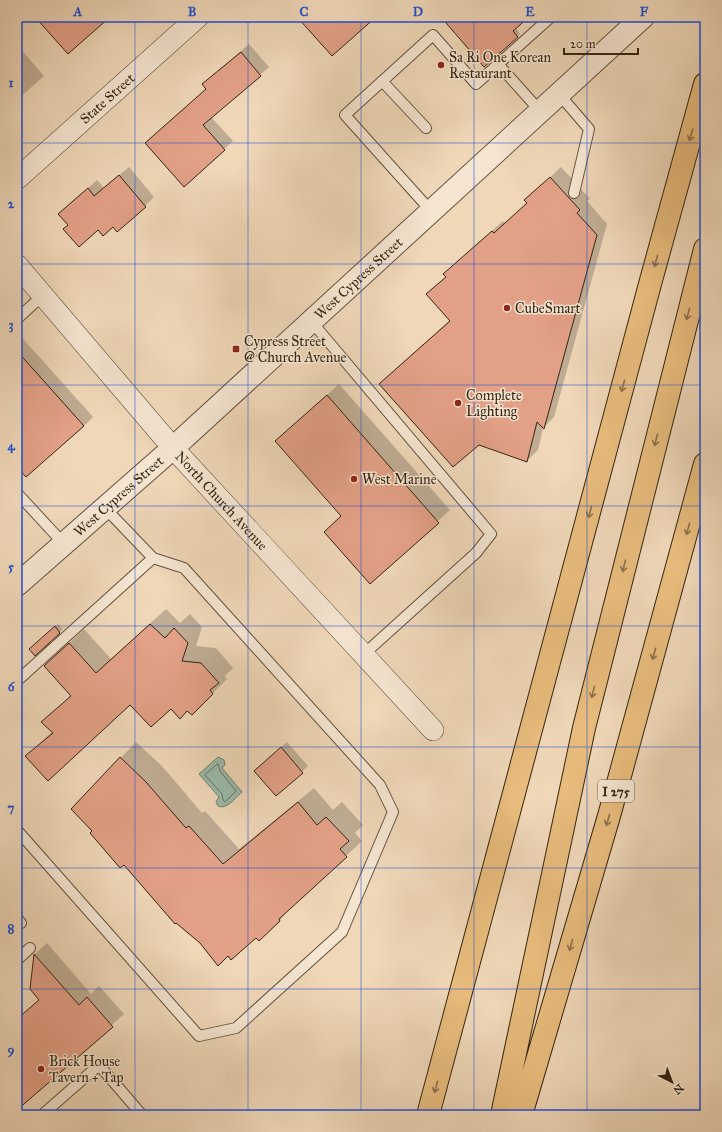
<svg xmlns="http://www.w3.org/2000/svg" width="722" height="1132" viewBox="0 0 722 1132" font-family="'IM FELL Great Primer',serif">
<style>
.water{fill:#9abaaa;stroke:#717e6e}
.shadow{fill:#0003}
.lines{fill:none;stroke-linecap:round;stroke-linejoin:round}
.shore{stroke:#67705e;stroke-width:1}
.building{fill:#e2a086;stroke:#342513}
.service-casing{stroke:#63523c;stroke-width:12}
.minor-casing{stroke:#63523c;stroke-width:22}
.tertiary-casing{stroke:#63523c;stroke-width:24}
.motorway-casing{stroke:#342513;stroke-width:24}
.service{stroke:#f5e5d1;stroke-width:10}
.minor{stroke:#f5e5d1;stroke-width:21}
.tertiary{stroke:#f5e5d1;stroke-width:22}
.motorway{stroke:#e8bc7c;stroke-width:22}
.oneway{stroke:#8e7048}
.grid{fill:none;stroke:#1d4ed8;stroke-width:1;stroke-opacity:0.55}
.poi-dot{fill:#8f2418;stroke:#f5e5d1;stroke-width:1.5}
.labels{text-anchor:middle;stroke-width:3;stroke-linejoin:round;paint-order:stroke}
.shield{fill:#f5e5d1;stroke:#6e5f4c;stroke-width:1}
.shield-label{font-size:13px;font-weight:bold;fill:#342513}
.poi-label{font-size:14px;fill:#342513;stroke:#f5e5d1;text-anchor:start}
.street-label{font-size:14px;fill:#342513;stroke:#f5e5d1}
.neatline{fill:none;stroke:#1d4ed8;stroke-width:1.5}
.grid-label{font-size:13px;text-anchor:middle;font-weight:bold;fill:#1d4ed8}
</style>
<rect width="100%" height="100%" fill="#efd7b8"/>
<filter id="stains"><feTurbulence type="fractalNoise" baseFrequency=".005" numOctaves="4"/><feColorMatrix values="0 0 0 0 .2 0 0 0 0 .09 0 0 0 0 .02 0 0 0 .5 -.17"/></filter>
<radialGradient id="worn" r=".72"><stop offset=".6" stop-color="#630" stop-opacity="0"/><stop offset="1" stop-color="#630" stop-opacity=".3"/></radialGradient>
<path class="water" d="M 218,757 L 224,760 L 225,765 L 222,768 L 242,792 C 235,798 227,810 218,806 L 216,802 L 219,797 L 199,774 Z"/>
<path class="shadow" d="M 449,17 L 527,17 L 515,27 L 520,34 L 484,65 Z
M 249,44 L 269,67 L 211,117 L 233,141 L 184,185 L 207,88 L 203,84 Z
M 19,47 L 44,76 L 17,100 L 17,49 Z
M 129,167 L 154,197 L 145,206 L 113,225 L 98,229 L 69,225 L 69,205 L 97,180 L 104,188 Z
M 561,167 L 590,199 L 587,201 L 607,224 L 554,417 L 543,428 L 538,450 L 527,461 L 391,373 L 450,320 L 439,283 L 447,276 L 444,274 L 503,221 L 505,223 L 528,203 L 537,190 Z
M 17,332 L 93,417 L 84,426 L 17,466 Z
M 339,384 L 450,510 L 370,582 L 342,516 L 276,441 Z
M 166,609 L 180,623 L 190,614 L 202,627 L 196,646 L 216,648 L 233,668 L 225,676 L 227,679 L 212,694 L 187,710 L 130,704 L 26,756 L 53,731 L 43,722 L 71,695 L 45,666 L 84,629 L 111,659 Z
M 58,624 L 63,629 L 35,654 L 33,646 Z
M 136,742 L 162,766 L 202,813 L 205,811 L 239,849 L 314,788 L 333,810 L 342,802 L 363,825 L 355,833 L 362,841 L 294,904 L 280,920 L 256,937 L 228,954 L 200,943 L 73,809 Z
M 287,742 L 308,766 L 276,795 L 261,765 Z
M 47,943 L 91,994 L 99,986 L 124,1014 L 17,1109 L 17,1019 L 40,999 L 31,988 L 35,954 Z"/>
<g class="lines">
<path class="shore" d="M 218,764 L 220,771 L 236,791 L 225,802 L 223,800 L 222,794 L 205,775 Z"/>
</g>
<path class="building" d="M 35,17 L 110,17 L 68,54 Z
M 297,17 L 376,17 L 332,56 Z
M 441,17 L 529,17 L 513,31 L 518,37 L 484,67 Z
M 241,52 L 261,76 L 203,125 L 225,150 L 184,187 L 145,143 L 206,89 L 202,84 Z
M 119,175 L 146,207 L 117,232 L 113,227 L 103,236 L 98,230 L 79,247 L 63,229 L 68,225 L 58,214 L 88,188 L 94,196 Z
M 550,177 L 580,210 L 577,213 L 597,235 L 544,429 L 537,422 L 527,462 L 479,445 L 453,467 L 379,384 L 450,321 L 426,294 L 446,277 L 443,274 L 492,231 L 494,233 L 527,203 L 524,200 Z
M 17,351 L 84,426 L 26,477 L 17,467 Z
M 327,395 L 439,523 L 370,584 L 324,532 L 341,516 L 275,441 Z
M 150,624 L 165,638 L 174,628 L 188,643 L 182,661 L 201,663 L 219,683 L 210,690 L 213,694 L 192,715 L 187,711 L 180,719 L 171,709 L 151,727 L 130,705 L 48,781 L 25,756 L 53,733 L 41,722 L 71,696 L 44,666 L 69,643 L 96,673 Z
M 55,626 L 60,633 L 35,656 L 29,649 Z
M 281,747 L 303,773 L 276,796 L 254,771 Z
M 120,757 L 146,782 L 186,828 L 189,826 L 223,864 L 298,802 L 317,825 L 326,817 L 349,841 L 340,849 L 347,857 L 279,919 L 280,921 L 259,941 L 256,938 L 231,960 L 228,956 L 218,966 L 200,943 L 176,923 L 175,924 L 124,865 L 120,868 L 90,833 L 92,831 L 71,809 Z
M 34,954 L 79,1005 L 87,997 L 113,1027 L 17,1110 L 17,1019 L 39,1000 L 30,989 Z"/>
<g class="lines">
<g class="service-casing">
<path id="service" d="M 498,64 L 540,111
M 382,81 L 426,128
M 559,94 L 589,129 L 574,193
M 431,211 L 345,115 L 433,35 L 476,84 L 551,17
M 17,319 L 43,295
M 311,321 L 491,534 L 476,553 L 363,655
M 17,493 L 64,544
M 17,681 L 153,558
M 17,830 L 199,1036 L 236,1028 L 342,932 L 393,812 L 380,785 L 184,568 L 153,558 L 105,508
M 17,918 L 21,923
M 17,960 L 30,948
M 42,1115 L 99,1065 L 142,1115"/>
</g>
<g class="minor-casing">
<g id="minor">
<path id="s1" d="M 17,179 L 198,17"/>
<path id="s2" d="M 17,265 L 173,448 L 433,730"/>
</g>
</g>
<g class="tertiary-casing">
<g id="tertiary">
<path id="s3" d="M 17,585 L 173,448 L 643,17"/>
</g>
</g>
<g class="motorway-casing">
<path id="motorway" d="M 428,1115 L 650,284 L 705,84
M 502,1115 L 584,728 L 705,249
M 521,1115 L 609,816 L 705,464"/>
</g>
<use href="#service" class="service"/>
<use href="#minor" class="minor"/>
<use href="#tertiary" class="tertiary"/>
<use href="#motorway" class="motorway"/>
</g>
<defs><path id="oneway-shaft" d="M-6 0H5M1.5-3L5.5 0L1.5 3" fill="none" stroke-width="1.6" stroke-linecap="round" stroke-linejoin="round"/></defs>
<g class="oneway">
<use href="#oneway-shaft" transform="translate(691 135) rotate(106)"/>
<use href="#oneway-shaft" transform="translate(656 261) rotate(106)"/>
<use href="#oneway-shaft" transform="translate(688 314) rotate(105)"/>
<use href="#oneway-shaft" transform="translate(623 386) rotate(105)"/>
<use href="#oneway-shaft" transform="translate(656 440) rotate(104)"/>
<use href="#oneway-shaft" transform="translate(590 512) rotate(105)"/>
<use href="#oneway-shaft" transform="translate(688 529) rotate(105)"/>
<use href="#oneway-shaft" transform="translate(624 566) rotate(104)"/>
<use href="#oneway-shaft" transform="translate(654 654) rotate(105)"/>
<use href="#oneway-shaft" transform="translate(593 692) rotate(104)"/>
<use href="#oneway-shaft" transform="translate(608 820) rotate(106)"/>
<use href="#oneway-shaft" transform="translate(571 945) rotate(106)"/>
<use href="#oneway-shaft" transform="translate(436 1087) rotate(105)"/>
</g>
<path class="grid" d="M 135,17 L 135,1115M 248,17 L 248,1115M 361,17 L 361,1115M 474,17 L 474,1115M 587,17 L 587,1115M 17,143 L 705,143M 17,264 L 705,264M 17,385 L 705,385M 17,506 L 705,506M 17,626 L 705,626M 17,747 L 705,747M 17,868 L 705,868M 17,989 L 705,989"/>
<g class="poi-dot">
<circle cx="441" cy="65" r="4"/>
<circle cx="507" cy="308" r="4"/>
<rect x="232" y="345" width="8" height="8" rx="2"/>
<circle cx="458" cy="403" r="4"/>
<circle cx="354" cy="479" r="4"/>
<circle cx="41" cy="1069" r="4"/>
</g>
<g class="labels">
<rect class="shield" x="598" y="780" width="36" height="22" rx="3"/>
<g class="shield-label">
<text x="616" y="796">I 275</text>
</g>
<g class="poi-label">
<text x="449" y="62">Sa Ri One Korean<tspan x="449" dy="16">Restaurant</tspan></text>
<text x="515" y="313">CubeSmart</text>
<text x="244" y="346">Cypress Street<tspan x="244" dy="16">@ Church Avenue</tspan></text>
<text x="466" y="400">Complete<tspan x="466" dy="16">Lighting</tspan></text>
<text x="362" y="484">West Marine</text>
<text x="49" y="1066">Brick House<tspan x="49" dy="16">Tavern + Tap</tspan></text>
</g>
<g class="street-label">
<text dy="5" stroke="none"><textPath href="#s1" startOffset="121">State Street</textPath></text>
<text dy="5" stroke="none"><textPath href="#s3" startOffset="459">West Cypress Street</textPath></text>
<text dy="5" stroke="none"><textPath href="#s3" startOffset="135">West Cypress Street</textPath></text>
<text dy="5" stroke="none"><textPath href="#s2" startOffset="312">North Church Avenue</textPath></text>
</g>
</g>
<rect width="722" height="1132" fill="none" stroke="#efd7b8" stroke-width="44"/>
<g transform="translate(672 1082) rotate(138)" stroke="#f5e5d1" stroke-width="3" paint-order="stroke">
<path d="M0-3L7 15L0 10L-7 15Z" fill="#342513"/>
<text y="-6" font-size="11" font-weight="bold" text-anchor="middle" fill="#342513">N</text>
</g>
<path d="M564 48v6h74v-6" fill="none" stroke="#342513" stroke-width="2"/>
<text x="570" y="48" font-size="12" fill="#342513" stroke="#f5e5d1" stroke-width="3" paint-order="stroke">20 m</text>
<rect x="22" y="22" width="678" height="1088" class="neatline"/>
<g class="grid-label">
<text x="78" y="16">A</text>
<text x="192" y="16">B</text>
<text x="304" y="16">C</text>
<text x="418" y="16">D</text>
<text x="530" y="16">E</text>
<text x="644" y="16">F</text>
<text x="11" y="87">1</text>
<text x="11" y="208">2</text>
<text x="11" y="329">3</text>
<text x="11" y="450">4</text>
<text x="11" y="571">5</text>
<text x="11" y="691">6</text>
<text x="11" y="812">7</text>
<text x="11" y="933">8</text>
<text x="11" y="1054">9</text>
</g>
<rect width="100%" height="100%" filter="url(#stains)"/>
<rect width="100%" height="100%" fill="url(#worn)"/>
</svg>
